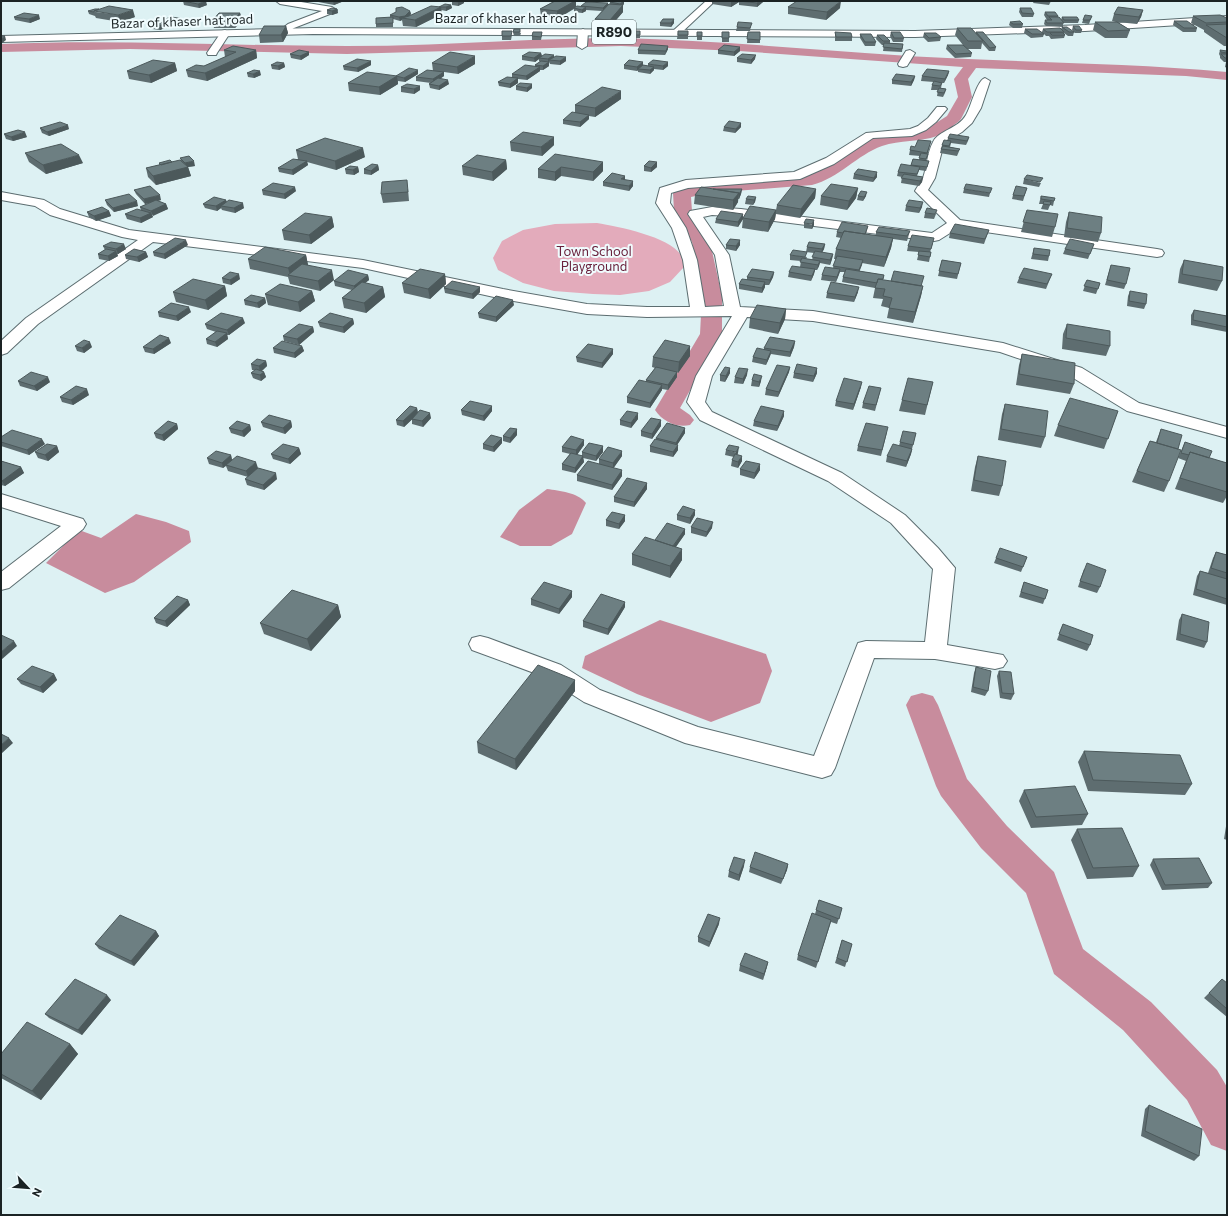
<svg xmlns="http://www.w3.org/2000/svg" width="1228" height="1216" viewBox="0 0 1228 1216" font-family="Commissioner,sans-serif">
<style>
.green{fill:#e3abbb}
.water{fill:#c88c9d}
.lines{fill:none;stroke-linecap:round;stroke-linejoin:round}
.canal{fill:#c88c9d;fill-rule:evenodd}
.minor-casing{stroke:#5c6d70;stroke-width:2}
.primary-casing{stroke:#5c6d70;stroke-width:2}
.minor{fill:#fff;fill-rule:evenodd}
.primary{fill:#fff;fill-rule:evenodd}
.wall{fill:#5e6d70}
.shaded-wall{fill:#4c595b}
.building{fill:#6d7f82;stroke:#4c595b}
.labels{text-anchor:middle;stroke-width:4;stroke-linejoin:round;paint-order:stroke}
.far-street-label{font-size:13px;fill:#1b2324;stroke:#f0fcfe}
.far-park-label{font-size:13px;fill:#69213c;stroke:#f0fcfe}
.shield{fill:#f0fcfe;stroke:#5b6465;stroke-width:1}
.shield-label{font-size:14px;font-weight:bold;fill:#1b2324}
</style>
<rect width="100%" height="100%" fill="#ddf1f3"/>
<path class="green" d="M 597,223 C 619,227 668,236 681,255 C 683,258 683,264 684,267 L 670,282 L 649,291 L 620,295 L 593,294 L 554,291 L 523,283 L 498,270 L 493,258 L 502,241 L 523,230 L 555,224 Z"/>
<path class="water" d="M 547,489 C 560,491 577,492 586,503 L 572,534 L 551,546 L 520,546 L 500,537 L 519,510 Z
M 136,514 L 166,522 L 189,531 L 191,542 L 134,582 L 105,593 L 46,563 L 79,530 L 101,538 Z
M 660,620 L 766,654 L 772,671 L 760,703 L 711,722 L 637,694 L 582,668 L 585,656 Z"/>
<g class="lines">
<path class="canal" d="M 621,38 C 737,41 852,54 968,59 C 1054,63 1141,64 1227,72 L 1227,80 L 1186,76 L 976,68 L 968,79 L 972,97 L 961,119 L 958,122 C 952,126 945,133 937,136 C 920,142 900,140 882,146 C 857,155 839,178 812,185 L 709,193 L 691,197 L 692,211 L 710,242 L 722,296 L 722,334 L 680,408 L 690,415 L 694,420 L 690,425 C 677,428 663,422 655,410 L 700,334 L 702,296 L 692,242 L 674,211 L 673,193 L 676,189 L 709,183 L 808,175 L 872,139 L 928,128 L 947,116 L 958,97 L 954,79 L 963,67 L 739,51 L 621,46 L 347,54 L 130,49 L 1,52 L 1,44 C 116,39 231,46 347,46 C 438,46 530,38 621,38 Z
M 922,693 L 933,696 L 938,705 L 967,779 L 1007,826 L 1054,872 L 1083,949 L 1151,1002 L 1217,1070 L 1227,1087 L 1227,1151 L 1211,1145 L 1187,1100 L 1123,1030 L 1054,974 L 1026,893 L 981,848 L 941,796 L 936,786 L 906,705 L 911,696 Z"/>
<g class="minor-casing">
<path id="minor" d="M 276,1 L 295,1 L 332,7 L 337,10 L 335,12 L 294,28 L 283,35 L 278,32 L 288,24 L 322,11 L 280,4 Z
M 706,1 L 715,1 L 680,34 L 674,34 L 672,32 L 674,30 Z
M 583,29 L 588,32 L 587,46 L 582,49 L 577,46 L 578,32 Z
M 225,30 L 230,33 L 217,53 L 216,55 L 208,55 L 207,53 L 222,31 Z
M 910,50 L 915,53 L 907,66 L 903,67 L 899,66 L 898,64 L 906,51 Z
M 985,78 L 990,81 L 981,108 L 972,123 L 962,132 L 944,143 L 935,178 L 928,190 L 960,220 L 1157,249 L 1162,250 L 1164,253 L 1162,256 L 1157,257 L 958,228 L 939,240 L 934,241 L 741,217 L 712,215 L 703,217 L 729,255 L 740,307 L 813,311 L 1003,343 L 1082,368 L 1139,403 L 1227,427 L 1227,438 L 1127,411 L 1070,376 L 1000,352 L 813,321 L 747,317 L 712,376 L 705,402 L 712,412 L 842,473 L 905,515 L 938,548 L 955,568 L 947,645 L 1003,655 L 1007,661 L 1003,667 L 995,669 L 935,659 L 874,658 L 835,768 L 831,775 L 822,778 L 685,743 L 584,702 L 545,677 L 472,650 L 469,644 L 472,638 L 480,636 L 488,638 L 561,665 L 600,690 L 698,727 L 814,756 L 858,643 L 866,641 L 925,642 L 933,569 L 891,523 L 828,481 L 700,420 L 687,402 L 696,376 L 732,316 L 647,317 L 587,314 L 503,299 L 363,268 L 153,242 L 38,324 L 7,353 L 1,355 L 1,341 L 26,318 L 138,240 L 122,237 L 50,215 L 35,206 L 1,200 L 1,192 L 44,200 L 60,209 L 129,230 L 363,260 L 503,289 L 587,304 L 647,307 L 690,307 L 683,260 L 672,228 L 656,203 L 660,188 L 686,180 L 794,172 L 826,158 L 866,133 L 910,129 L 918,126 L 928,118 L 937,107 L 945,107 L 947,109 L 936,122 L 926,130 L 912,136 L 873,138 L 834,164 L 800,179 L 688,188 L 671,193 L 670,203 L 686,228 L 697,260 L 705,307 L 724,306 L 715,255 L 688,214 L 690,211 L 712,207 L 741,209 L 932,233 L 947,223 L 915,191 C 917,187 921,182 923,178 C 927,167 927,153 933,142 C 939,130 958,129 966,115 C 971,107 977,80 985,78 Z
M 1,494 L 83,519 L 86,524 L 83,529 L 9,588 L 1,590 L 1,572 L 61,526 L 1,507 Z"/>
</g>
<g class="primary-casing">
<path id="primary" d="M 1227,16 L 1227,22 L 1085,31 L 915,37 L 313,34 L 1,42 L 1,36 L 313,28 L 915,31 L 1085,25 Z"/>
</g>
<use href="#minor" class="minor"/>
<use href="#primary" class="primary"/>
</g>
<path class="wall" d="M 183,1 L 207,5 L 199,8 L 184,5 Z
M 313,1 L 344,1 L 334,5 Z
M 452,1 L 464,1 L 464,3 L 458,6 L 452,5 Z
M 555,1 L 576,1 L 576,7 L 608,3 L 608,5 L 610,4 L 610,2 L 612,1 L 624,1 L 624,4 L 623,5 L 623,12 L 610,27 L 595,26 L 595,19 L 602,11 L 586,10 L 586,11 L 582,13 L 574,12 L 574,9 L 557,19 L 541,16 L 540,9 Z
M 712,1 L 763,1 L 763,2 L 757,7 L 739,5 L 739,2 L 731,7 L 712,4 Z
M 1034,1 L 1051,1 L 1049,5 L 1033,3 Z
M 451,5 L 452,8 L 446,11 L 441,10 L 442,14 L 416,27 L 403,26 L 402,20 L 400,21 L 393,19 L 393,27 L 376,27 L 376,24 L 390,17 L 390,15 L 410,11 L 411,14 L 409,17 L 439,7 Z
M 788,7 L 840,8 L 826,20 L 788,14 Z
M 1020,8 L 1034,14 L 1033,17 L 1022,17 L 1019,12 Z
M 337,9 L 338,13 L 332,15 L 327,14 L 327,10 Z
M 1143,10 L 1141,17 L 1137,24 L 1117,22 L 1130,30 L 1127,38 L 1105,38 L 1093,30 L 1095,22 L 1116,22 L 1112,21 L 1114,14 Z
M 88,11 L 135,17 L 120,22 L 96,18 L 95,16 L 89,14 Z
M 1045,12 L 1058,16 L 1058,17 L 1061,20 L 1062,17 L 1079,20 L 1078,23 L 1063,23 L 1063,27 L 1046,26 L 1044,24 L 1045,20 L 1049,20 L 1047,20 L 1044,15 Z
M 240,13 L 242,20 L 235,28 L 214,28 L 212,21 Z
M 1092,16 L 1089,24 L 1082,23 L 1083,20 Z
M 1193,16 L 1227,18 L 1227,46 L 1224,46 L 1204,32 L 1204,30 L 1191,23 Z
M 14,17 L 40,19 L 30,23 L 15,20 Z
M 165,19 L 184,22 L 177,25 L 166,23 Z
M 1174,21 L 1197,28 L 1196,32 L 1183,32 L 1173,25 Z
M 1010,22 L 1023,24 L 1022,28 L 1013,28 L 1009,25 Z
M 166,23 L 167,27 L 160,30 L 152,29 L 151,26 Z
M 660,23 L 674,23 L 671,27 L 660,26 Z
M 286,26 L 288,33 L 283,42 L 260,43 L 259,35 Z
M 751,26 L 750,31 L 736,31 L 737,27 Z
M 1073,26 L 1082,30 L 1081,33 L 1075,33 L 1072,30 Z
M 1062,27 L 1074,32 L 1073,36 L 1068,36 L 1064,33 L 1065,35 L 1064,38 L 1051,39 L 1049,36 L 1050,36 L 1046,36 L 1044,34 L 1043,37 L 1031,38 L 1024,33 L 1025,29 L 1042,32 L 1043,29 L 1061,29 Z
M 957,28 L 976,33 L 976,32 L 996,47 L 995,51 L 989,51 L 982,43 L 981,49 L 967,49 L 972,53 L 971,57 L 955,58 L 946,49 L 947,45 L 963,45 L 955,35 Z
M 514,29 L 521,33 L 520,36 L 514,36 L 513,32 Z
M 611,31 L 623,34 L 623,38 L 611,38 Z
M 630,31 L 640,31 L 640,38 L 630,38 Z
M 678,31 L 688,31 L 688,39 L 677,39 Z
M 542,32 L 542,35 L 541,40 L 532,40 L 532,36 Z
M 697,32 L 702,36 L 702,40 L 697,40 Z
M 722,32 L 729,32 L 729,42 L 722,42 Z
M 748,32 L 760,32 L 760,43 L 747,43 Z
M 835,32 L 852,37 L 852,41 L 835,41 Z
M 891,32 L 904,38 L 903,42 L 893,42 L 890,36 Z
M 924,33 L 941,37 L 940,41 L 928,42 L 923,37 Z
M 860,34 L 876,42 L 875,46 L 865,46 L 860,38 Z
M 512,35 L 511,40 L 502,40 L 502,36 Z
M 877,35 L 890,41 L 890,43 L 903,44 L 902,52 L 883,51 L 884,45 L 882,45 L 876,39 Z
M 668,46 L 668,49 L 665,55 L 638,54 L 638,50 Z
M 740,47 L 740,51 L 734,56 L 718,54 L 718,50 Z
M 224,50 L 256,50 L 257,58 L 207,81 L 188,77 L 186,70 L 204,66 L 225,57 Z
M 1220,50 L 1227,51 L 1227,68 L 1225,67 L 1226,62 L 1224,62 L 1220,58 L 1220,56 L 1219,54 Z
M 309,52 L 309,55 L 301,60 L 291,58 L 290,54 Z
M 541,53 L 542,56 L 554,57 L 566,61 L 560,65 L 550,64 L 549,62 L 549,66 L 543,70 L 540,70 L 540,71 L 527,80 L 518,79 L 518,83 L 510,88 L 499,86 L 498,82 L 512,78 L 512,74 L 535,67 L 535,65 L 540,62 L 539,61 L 539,59 L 535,62 L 522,60 L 522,56 Z
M 737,58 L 755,59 L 751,64 L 737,62 Z
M 371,61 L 371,65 L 358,72 L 344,70 L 343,66 Z
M 643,62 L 643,65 L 648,66 L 648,64 L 668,66 L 663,70 L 654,69 L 654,70 L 650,74 L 638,72 L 638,70 L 637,71 L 624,69 L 624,65 Z
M 175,63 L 177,71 L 151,83 L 129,79 L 127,71 Z
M 284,63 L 285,67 L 279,70 L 272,69 L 271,65 Z
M 432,63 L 475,64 L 458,74 L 444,72 L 444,76 L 440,79 L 449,84 L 439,90 L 430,88 L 429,84 L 431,83 L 416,81 L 416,77 L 433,71 Z
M 949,71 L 948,75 L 944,83 L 942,83 L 941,88 L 946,89 L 945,93 L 943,97 L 937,96 L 938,90 L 931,90 L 932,85 L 934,82 L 921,81 L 922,76 Z
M 247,73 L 261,75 L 254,78 L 248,77 Z
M 418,74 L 405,82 L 398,81 L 398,84 L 380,95 L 349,91 L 348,83 L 396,76 Z
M 915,76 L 914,80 L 911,86 L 892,84 L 892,80 Z
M 420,86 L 420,90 L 414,94 L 401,92 L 401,87 Z
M 516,86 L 532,88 L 527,92 L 516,90 Z
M 621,99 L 595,117 L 589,116 L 589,119 L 580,127 L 563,124 L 563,120 L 575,113 L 575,105 Z
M 724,127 L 741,127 L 735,133 L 723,131 Z
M 40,128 L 69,129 L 49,136 L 42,133 Z
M 4,134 L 27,137 L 13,141 L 6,139 Z
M 969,137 L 968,141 L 966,145 L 951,143 L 950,147 L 960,149 L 957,156 L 940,153 L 942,145 L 947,141 L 948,138 Z
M 510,142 L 554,145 L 542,156 L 511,151 Z
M 930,145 L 926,161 L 928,165 L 926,171 L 919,170 L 917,176 L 923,177 L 922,182 L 919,186 L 901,183 L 902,177 L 897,176 L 898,172 L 911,166 L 913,159 L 919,160 L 920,156 L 909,155 L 910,150 L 915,147 Z
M 296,150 L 365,157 L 336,170 L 307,162 L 308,165 L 293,175 L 279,172 L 278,168 L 298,159 Z
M 25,153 L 83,163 L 46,174 L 29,162 Z
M 180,158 L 195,166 L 188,167 L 191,176 L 156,185 L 148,177 L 146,168 L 159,165 L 159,163 L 181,161 Z
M 506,160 L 507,169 L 493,181 L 463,175 L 462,166 Z
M 603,162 L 603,171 L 593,181 L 561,176 L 555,181 L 538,178 L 538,169 Z
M 657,162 L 657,167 L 651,172 L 644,171 L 644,166 Z
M 378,165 L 379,170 L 371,175 L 364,174 L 364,169 Z
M 358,167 L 359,172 L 354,175 L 346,174 L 345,169 Z
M 854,174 L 877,177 L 873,182 L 853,179 Z
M 1024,179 L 1041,183 L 1039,187 L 1023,184 Z
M 603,182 L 633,186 L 629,191 L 603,186 Z
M 858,188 L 856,198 L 847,210 L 820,205 L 821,196 Z
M 1027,188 L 1023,201 L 1012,199 L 1013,195 Z
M 408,189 L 409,201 L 383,203 L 381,194 Z
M 713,189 L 742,189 L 741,194 L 739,199 L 738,199 L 738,202 L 733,210 L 694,204 L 695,195 Z
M 816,189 L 815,198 L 800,218 L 776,214 L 775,219 L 768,232 L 742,228 L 743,218 L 776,210 L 777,205 Z
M 964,189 L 990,193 L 989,197 L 963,193 Z
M 134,190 L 161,200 L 157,201 L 166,204 L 168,209 L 152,215 L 153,217 L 141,223 L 127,219 L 125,214 L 141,210 L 140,207 L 152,202 L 145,204 L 136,194 Z
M 262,190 L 296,191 L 285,199 L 263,195 Z
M 858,196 L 866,196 L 863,201 L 857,200 Z
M 1041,196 L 1054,201 L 1053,206 L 1050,205 L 1048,210 L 1041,209 L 1043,204 L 1039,204 Z
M 756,197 L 755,202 L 753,205 L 745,204 L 746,199 Z
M 105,200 L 138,206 L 114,212 L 107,205 Z
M 226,200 L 227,202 L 244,208 L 235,213 L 222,210 L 221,208 L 217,211 L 205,208 L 203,204 Z
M 906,206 L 922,207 L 919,213 L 905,211 Z
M 1027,210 L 1055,227 L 1052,237 L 1021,232 Z
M 109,211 L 111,216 L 96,221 L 89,217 L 87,212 Z
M 1069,212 L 1101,233 L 1098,242 L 1064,237 L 1066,222 Z
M 925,213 L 936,214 L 934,219 L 924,218 Z
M 743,214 L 743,219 L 738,227 L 715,223 L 716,219 Z
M 332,217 L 334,227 L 311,244 L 284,240 L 282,230 Z
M 804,223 L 814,225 L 812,229 L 804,228 Z
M 868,226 L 866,234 L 876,236 L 876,232 L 910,231 L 907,241 L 893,239 L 891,248 L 884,267 L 862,263 L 859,271 L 884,275 L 883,280 L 923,286 L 921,296 L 913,323 L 887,318 L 889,308 L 881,306 L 883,299 L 873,298 L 875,288 L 842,282 L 843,277 L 845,272 L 840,272 L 836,282 L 821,280 L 822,275 L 833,268 L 836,259 L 834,259 L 836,249 L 841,238 L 836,237 L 837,232 Z
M 989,230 L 984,244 L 949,238 L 950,233 Z
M 933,243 L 930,252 L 931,252 L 929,262 L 917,260 L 919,252 L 907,251 L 908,246 Z
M 825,244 L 824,249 L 822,253 L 833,254 L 832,259 L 830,265 L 820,263 L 819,266 L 817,270 L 815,270 L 814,274 L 811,281 L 788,277 L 789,272 L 800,267 L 801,261 L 790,260 L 790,255 L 807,257 L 806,259 L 812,260 L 814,253 L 806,252 L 807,247 Z
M 1094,244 L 1088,259 L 1063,254 L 1065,249 Z
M 188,245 L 165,259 L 154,256 L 153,252 Z
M 726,245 L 740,245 L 736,251 L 726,249 Z
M 103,246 L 126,249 L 118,254 L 117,254 L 118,256 L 109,261 L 99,259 L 98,254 L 105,250 Z
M 1034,248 L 1049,256 L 1048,261 L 1031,259 Z
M 146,252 L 148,257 L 139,262 L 126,259 L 125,255 Z
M 306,255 L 308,265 L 334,280 L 320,291 L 290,284 L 288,277 L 250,269 L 248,259 Z
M 942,260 L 961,263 L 957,279 L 938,276 Z
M 1184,260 L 1222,281 L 1217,291 L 1178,283 L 1180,269 Z
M 1111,265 L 1126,284 L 1124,289 L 1105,285 Z
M 774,272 L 773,277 L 769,285 L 765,285 L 765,287 L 762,293 L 739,289 L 739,284 L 747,280 L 747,277 Z
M 445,274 L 446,284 L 430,299 L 404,293 L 402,283 Z
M 1052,274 L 1046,289 L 1017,283 L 1019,278 Z
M 368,275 L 369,280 L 365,283 L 383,287 L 385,297 L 366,313 L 344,308 L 342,298 L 352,290 L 335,286 L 334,281 Z
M 222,278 L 240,279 L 231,285 L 223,283 Z
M 1087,280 L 1100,283 L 1096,294 L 1083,291 Z
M 225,286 L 227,296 L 208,310 L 176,302 L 173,292 Z
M 480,287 L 480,292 L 473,299 L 445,293 L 444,288 Z
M 312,291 L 315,301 L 300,312 L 268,305 L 265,294 Z
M 1130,291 L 1146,304 L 1144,309 L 1127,306 L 1128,296 Z
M 858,292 L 854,302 L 826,298 L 827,293 Z
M 265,298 L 266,303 L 259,308 L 245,305 L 244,300 Z
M 514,305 L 496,322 L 479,318 L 478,313 Z
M 786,309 L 785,319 L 778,334 L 749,328 L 750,318 Z
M 1194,310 L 1227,316 L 1227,332 L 1191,325 L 1191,315 Z
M 158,312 L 191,312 L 178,321 L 159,317 Z
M 353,319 L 354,324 L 344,333 L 320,327 L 318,322 Z
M 245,323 L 229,335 L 227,335 L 228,339 L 217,347 L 207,344 L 206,339 L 216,332 L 207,329 L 205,324 Z
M 1067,324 L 1110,346 L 1106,356 L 1062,349 L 1063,334 Z
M 313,327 L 314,332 L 299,345 L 284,341 L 283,336 Z
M 795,341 L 794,347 L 790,357 L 771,354 L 770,356 L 766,365 L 752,362 L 753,357 L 764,349 L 764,348 Z
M 171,343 L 154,354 L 145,352 L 143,347 Z
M 75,346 L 92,347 L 84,353 L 77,351 Z
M 302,346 L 304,351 L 295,358 L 274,353 L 273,348 Z
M 690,346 L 690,356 L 678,373 L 677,372 L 677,377 L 668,390 L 662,389 L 662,390 L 650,408 L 627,403 L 627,397 L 646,381 L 646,380 L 655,368 L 652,367 L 653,357 Z
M 613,354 L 602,368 L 577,362 L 576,357 Z
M 1022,354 L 1074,384 L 1070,394 L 1016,385 L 1019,365 Z
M 266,361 L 267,366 L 262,371 L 264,372 L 266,377 L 261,381 L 253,378 L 251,373 L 255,370 L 252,370 L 251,364 Z
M 790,367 L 789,372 L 778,397 L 765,395 L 766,389 Z
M 730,368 L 730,373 L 725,382 L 720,381 L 720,375 Z
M 794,373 L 817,373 L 813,382 L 793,378 Z
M 747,375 L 743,384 L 734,383 L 735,377 Z
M 752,380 L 761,381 L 759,387 L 751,386 Z
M 18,381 L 50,382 L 37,391 L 20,386 Z
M 933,382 L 925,415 L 899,411 L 902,400 Z
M 861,387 L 853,410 L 835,406 L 836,401 Z
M 881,388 L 875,411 L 862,408 L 863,403 Z
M 89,395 L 73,405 L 62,402 L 60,397 Z
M 1005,404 L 1045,437 L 1041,448 L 998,440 L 1002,414 Z
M 417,408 L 418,413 L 431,418 L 423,427 L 412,424 L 412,419 L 404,427 L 397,425 L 396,420 Z
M 461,410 L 492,411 L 484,421 L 462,415 Z
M 1118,411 L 1104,449 L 1054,436 L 1058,425 Z
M 784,416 L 777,431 L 753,426 L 754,421 Z
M 638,419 L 631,428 L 620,425 L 620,420 Z
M 661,420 L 661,426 L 652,439 L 641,436 L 641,431 Z
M 291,421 L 292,427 L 285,434 L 263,427 L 261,422 Z
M 177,424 L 178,429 L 164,441 L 156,438 L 154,433 Z
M 250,425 L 251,430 L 244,437 L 231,433 L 229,428 Z
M 685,428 L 685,433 L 677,445 L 678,450 L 673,457 L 650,452 L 650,446 L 656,439 L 656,438 Z
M 1161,429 L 1169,481 L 1164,492 L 1132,482 L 1150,441 L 1156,442 Z
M 887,432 L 881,456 L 857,451 L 858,446 Z
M 916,433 L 912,449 L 911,454 L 906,467 L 886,462 L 887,456 L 899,446 L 900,442 Z
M 517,435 L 510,443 L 503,441 L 503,436 Z
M 1,437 L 45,444 L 29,455 L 1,446 Z
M 584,440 L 584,445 L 577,455 L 582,456 L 582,452 L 603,446 L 603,452 L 596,461 L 583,458 L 584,462 L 575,473 L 562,470 L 562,464 L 570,454 L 562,452 L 562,447 Z
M 1185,442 L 1209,458 L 1227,463 L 1227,496 L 1223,503 L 1175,489 L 1186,461 L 1178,458 Z
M 502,443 L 494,452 L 483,449 L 483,444 Z
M 57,446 L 59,452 L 48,461 L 38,458 L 35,452 Z
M 299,448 L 301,454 L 290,464 L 273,459 L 271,454 Z
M 726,450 L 738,453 L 737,455 L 742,461 L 738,468 L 731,466 L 732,460 L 734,457 L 725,455 Z
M 231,455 L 232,460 L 258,468 L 248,477 L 228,471 L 226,466 L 223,468 L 209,464 L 207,458 Z
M 622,456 L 613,468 L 622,476 L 612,490 L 577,481 L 577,475 L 599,464 L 599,459 Z
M 978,456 L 1002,486 L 999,496 L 971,491 L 975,467 Z
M 1,461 L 21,467 L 24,473 L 5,486 L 1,485 Z
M 740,469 L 760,470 L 754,479 L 740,475 Z
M 245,479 L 277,479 L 264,490 L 247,485 Z
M 647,483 L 647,489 L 634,507 L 614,502 L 614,497 Z
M 625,515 L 625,521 L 619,529 L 606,526 L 606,520 Z
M 677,515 L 695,515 L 690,524 L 677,520 Z
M 691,527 L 712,528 L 706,537 L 691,533 Z
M 685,529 L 685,534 L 676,547 L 682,560 L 670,578 L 632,565 L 632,554 L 655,540 Z
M 1216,552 L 1227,555 L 1227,605 L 1193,595 L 1197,576 L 1200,571 L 1208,573 L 1213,558 Z
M 1027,557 L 1021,572 L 994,563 L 996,558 Z
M 1084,569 L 1100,587 L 1097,593 L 1078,587 Z
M 1024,582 L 1048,590 L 1043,604 L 1019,597 Z
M 572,591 L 572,597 L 559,614 L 531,605 L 531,599 Z
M 188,600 L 190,605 L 167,627 L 156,623 L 154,618 Z
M 338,605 L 341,617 L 311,651 L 264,634 L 260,623 Z
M 625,607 L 608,635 L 583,627 L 583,621 Z
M 1182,614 L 1207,642 L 1204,648 L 1176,640 L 1179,620 Z
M 1063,624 L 1090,645 L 1087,651 L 1057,640 Z
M 976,667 L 988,691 L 985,696 L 971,692 L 974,673 Z
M 999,671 L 1014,694 L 1011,700 L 1000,698 L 997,676 Z
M 54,674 L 57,680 L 43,693 L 21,684 L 17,679 Z
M 575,680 L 575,691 L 516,770 L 478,753 L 477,742 Z
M 1084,751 L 1192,784 L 1185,795 L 1088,791 L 1078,762 Z
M 1024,790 L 1088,814 L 1082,825 L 1031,828 L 1019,801 Z
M 1227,820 L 1227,840 L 1224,839 Z
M 1077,829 L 1139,866 L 1133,877 L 1087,879 L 1071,840 Z
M 1153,859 L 1212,883 L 1208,888 L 1162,890 L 1150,865 Z
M 788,864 L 787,870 L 781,884 L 749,872 L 750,867 Z
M 744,866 L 739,881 L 728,877 L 729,871 Z
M 819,900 L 842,908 L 837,924 L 831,922 L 816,968 L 797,960 L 798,955 L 815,914 Z
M 719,924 L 709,947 L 698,942 L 698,937 Z
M 156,931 L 159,936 L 134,966 L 99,949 L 95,944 Z
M 842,940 L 852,944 L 845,967 L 835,963 Z
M 768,962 L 763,980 L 739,971 L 740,965 Z
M 1227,983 L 1227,1017 L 1204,998 L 1209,993 Z
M 111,1000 L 82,1035 L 49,1018 L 45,1014 Z
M 70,1044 L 78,1054 L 41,1100 L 1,1078 L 1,1054 Z
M 1149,1105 L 1199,1156 L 1194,1161 L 1141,1136 L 1145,1109 Z"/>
<path class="shaded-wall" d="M 206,1 L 207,5 L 199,8 L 198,4 Z
M 333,1 L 344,1 L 334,5 Z
M 460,1 L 464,1 L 464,3 L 458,6 L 458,2 Z
M 575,1 L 576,1 L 576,7 L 557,19 L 557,11 Z
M 624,1 L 624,4 L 623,5 L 623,12 L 610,27 L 610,20 L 620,7 L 620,4 Z
M 731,1 L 740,1 L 739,1 L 739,2 L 731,7 Z
M 760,1 L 763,1 L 763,2 L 757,7 L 757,3 Z
M 841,1 L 840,8 L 826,20 L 827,12 Z
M 608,3 L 608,7 L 603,11 L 603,8 Z
M 451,5 L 452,8 L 446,11 L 446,7 Z
M 441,7 L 442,14 L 416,27 L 415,20 Z
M 586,7 L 586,11 L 582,13 L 582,10 Z
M 337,9 L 338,13 L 332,15 L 332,11 Z
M 133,10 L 135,17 L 120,22 L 118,15 Z
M 1143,10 L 1141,17 L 1137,24 L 1139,17 Z
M 410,11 L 411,14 L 406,19 L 402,18 L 402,20 L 400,21 L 399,17 Z
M 240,13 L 242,20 L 235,28 L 233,21 Z
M 39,15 L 40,19 L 30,23 L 29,19 Z
M 183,19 L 184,22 L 177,25 L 176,21 Z
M 674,19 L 674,23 L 671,27 L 671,23 Z
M 166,23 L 167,27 L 160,30 L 159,26 Z
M 286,26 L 288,33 L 283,42 L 281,35 Z
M 5,36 L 6,40 L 1,44 L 1,39 Z
M 668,46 L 668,49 L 665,55 L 666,51 Z
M 740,47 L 740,51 L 734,56 L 734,52 Z
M 256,50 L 257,58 L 207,81 L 205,73 Z
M 309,52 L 309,55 L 301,60 L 300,56 Z
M 541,53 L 542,57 L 539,58 L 539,59 L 535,62 L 534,58 Z
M 554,55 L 554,59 L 549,60 L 549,66 L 543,70 L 543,66 L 548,62 L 548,59 Z
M 756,55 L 755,59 L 751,64 L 751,60 Z
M 475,56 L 475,64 L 458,74 L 457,67 Z
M 566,57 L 566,61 L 560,65 L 560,61 Z
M 371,61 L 371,65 L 358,72 L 357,68 Z
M 643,62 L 643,66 L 638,69 L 638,70 L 637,71 L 637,67 Z
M 668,62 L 668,66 L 663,70 L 663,66 Z
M 175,63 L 177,71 L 151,83 L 149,75 Z
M 284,63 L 285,67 L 279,70 L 278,66 Z
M 540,67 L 540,71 L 527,80 L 526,76 Z
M 654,67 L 654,70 L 650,74 L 650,70 Z
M 418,70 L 418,74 L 405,82 L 404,78 Z
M 260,71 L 261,75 L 254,78 L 253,74 Z
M 949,71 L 948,75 L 944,83 L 945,79 Z
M 444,72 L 444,76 L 433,83 L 433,79 Z
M 397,76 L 398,84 L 380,95 L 379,87 Z
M 915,76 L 914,80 L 911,86 L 911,82 Z
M 518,78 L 518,83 L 510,88 L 510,84 Z
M 448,80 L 449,84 L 439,90 L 439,86 Z
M 532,84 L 532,88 L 527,92 L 527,88 Z
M 420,86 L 420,90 L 414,94 L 414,89 Z
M 621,91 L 621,99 L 595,117 L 595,108 Z
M 589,115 L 589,119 L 580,127 L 580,122 Z
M 741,123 L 741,127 L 735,133 L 736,129 Z
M 68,125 L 69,129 L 49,136 L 47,132 Z
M 25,132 L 27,137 L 13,141 L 11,137 Z
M 554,137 L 554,145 L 542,156 L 541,147 Z
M 363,148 L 365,157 L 336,170 L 335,161 Z
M 79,155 L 83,163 L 46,174 L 43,165 Z
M 506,160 L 507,169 L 493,181 L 492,172 Z
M 194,161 L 195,166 L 187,167 L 185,163 Z
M 307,161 L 308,165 L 293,175 L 292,170 Z
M 603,162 L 603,171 L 593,181 L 593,172 Z
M 657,162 L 657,167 L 651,172 L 651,168 Z
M 378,165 L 379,170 L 371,175 L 371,171 Z
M 188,167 L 191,176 L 156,185 L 153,176 Z
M 358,167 L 359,172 L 354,175 L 353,170 Z
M 561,167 L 561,176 L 555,181 L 555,172 Z
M 877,172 L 877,177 L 873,182 L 874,178 Z
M 625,176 L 625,180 L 621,179 Z
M 923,177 L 922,182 L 919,186 L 920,181 Z
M 633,181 L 633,186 L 629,191 L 629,186 Z
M 295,187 L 296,191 L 285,199 L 284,194 Z
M 858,188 L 856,198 L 847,210 L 849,201 Z
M 742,189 L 741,194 L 739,199 L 739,194 Z
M 816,189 L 815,198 L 800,218 L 801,209 Z
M 867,192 L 866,196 L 863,201 L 864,197 Z
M 739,193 L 738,202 L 733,210 L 733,200 Z
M 160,195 L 161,200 L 145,204 L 144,199 Z
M 756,197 L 755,202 L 753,205 L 754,200 Z
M 226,200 L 227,205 L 221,206 L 221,208 L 217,211 L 216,206 Z
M 137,201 L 138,206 L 114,212 L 113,208 Z
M 923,202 L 922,207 L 919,213 L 920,208 Z
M 243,203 L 244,208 L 235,213 L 234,208 Z
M 166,204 L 168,209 L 153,216 L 151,211 Z
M 776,210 L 775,219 L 768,232 L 769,222 Z
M 109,211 L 111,216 L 96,221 L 94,216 Z
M 151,213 L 153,217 L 141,223 L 140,218 Z
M 743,214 L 743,219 L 738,227 L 738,222 Z
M 332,217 L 334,227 L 311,244 L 309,235 Z
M 814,220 L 814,225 L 812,229 L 812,224 Z
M 893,238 L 891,248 L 884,267 L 886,257 Z
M 186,240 L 188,245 L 165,259 L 164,254 Z
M 740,240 L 740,245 L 736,251 L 736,246 Z
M 124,244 L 126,249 L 118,254 L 116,249 Z
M 825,244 L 824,249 L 821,254 L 822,249 Z
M 116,251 L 118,256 L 109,261 L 108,256 Z
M 146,252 L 148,257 L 139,262 L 137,257 Z
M 833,254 L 832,259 L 830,265 L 830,260 Z
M 306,255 L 308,265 L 290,275 L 288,268 Z
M 863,260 L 862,265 L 858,275 L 859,270 Z
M 820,261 L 819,266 L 817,270 L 818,265 Z
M 815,269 L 814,274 L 811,281 L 812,276 Z
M 840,269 L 839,274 L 836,282 L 837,277 Z
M 332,270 L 334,280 L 320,291 L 318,281 Z
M 774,272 L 773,277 L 769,285 L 770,280 Z
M 239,274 L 240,279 L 231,285 L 230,280 Z
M 445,274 L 446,284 L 430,299 L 428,289 Z
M 368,275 L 369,280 L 355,291 L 354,286 Z
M 765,282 L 765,287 L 762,293 L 762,288 Z
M 225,286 L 227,296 L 208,310 L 205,300 Z
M 923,286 L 921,296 L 913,323 L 915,312 Z
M 383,287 L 385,297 L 366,313 L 364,303 Z
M 480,287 L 480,292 L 473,299 L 472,294 Z
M 859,287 L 858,292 L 854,302 L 855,297 Z
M 312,291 L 315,301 L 300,312 L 298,302 Z
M 265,298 L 266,303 L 259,308 L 257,303 Z
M 513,300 L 514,305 L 496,322 L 496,317 Z
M 189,307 L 191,312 L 178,321 L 176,316 Z
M 786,309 L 785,319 L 778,334 L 780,323 Z
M 243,318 L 245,323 L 229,335 L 227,330 Z
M 353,319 L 354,324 L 344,333 L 343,327 Z
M 313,327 L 314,332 L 299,345 L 297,339 Z
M 227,333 L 228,339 L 217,347 L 215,342 Z
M 169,338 L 171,343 L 154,354 L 153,349 Z
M 795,341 L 794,347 L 790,357 L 790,352 Z
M 90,342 L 92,347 L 84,353 L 82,348 Z
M 302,346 L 304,351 L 295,358 L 294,353 Z
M 690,346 L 690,356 L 678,373 L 679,362 Z
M 613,349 L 613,354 L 602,368 L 602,363 Z
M 771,351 L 770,356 L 766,365 L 767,360 Z
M 266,361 L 267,366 L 260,372 L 259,366 Z
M 790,367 L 789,372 L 778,397 L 779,392 Z
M 730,368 L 730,373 L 725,382 L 726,376 Z
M 817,368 L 817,373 L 813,382 L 814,376 Z
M 748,369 L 747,375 L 743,384 L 743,379 Z
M 264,372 L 266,377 L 261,381 L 260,375 Z
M 677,372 L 677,377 L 668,390 L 668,385 Z
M 762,376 L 761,381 L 759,387 L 759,382 Z
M 48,377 L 50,382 L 37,391 L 34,386 Z
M 862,382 L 861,387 L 853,410 L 854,404 Z
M 662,385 L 662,390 L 650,408 L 650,403 Z
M 87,389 L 89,395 L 73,405 L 71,400 Z
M 492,406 L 492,411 L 484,421 L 483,416 Z
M 417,408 L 418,414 L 404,427 L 403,421 Z
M 784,411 L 784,416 L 777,431 L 778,426 Z
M 430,413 L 431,418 L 423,427 L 422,421 Z
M 638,413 L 638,419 L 631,428 L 631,423 Z
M 661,420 L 661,426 L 652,439 L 652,434 Z
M 291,421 L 292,427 L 285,434 L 283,428 Z
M 177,424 L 178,429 L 164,441 L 162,435 Z
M 250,425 L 251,430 L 244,437 L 242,431 Z
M 685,428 L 685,433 L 675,448 L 676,443 Z
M 517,429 L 517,435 L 510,443 L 510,438 Z
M 502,438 L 502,443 L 494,452 L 493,447 Z
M 42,439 L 45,444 L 29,455 L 27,450 Z
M 584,440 L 584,445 L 576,456 L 576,450 Z
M 678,445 L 678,450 L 673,457 L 673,452 Z
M 57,446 L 59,452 L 48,461 L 45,455 Z
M 603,446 L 603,452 L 596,461 L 596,456 Z
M 739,447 L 738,453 L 735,458 L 736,452 Z
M 299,448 L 301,454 L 290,464 L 288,459 Z
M 912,449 L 911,454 L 906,467 L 907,461 Z
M 622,451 L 622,456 L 613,469 L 613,463 Z
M 231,455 L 232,460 L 223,468 L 222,463 Z
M 583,456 L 584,462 L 575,473 L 575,468 Z
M 742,456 L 742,461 L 738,468 L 738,462 Z
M 256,462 L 258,468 L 248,477 L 246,471 Z
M 760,464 L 760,470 L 754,479 L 755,473 Z
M 21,467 L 24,473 L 5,486 L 2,481 Z
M 622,470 L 622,476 L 612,490 L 612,485 Z
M 276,473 L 277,479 L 264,490 L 263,485 Z
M 647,483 L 647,489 L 634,507 L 634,502 Z
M 695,510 L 695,515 L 690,524 L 690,518 Z
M 625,515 L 625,521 L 619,529 L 619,524 Z
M 713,522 L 712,528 L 706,537 L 707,532 Z
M 685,529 L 685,534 L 672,552 L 673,547 Z
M 682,549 L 682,560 L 670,578 L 670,566 Z
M 572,591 L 572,597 L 559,614 L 559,609 Z
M 188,600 L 190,605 L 167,627 L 165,621 Z
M 625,602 L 625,607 L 608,635 L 608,629 Z
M 338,605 L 341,617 L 311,651 L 307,639 Z
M 14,641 L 17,646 L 1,660 L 1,652 Z
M 54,674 L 57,680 L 43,693 L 40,687 Z
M 575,680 L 575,691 L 516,770 L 515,759 Z
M 9,738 L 13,743 L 1,754 L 1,745 Z
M 745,860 L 744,866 L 739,881 L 739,875 Z
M 788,864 L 787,870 L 781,884 L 783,879 Z
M 720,918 L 719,924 L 709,947 L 710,942 Z
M 156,931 L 159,936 L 134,966 L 131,961 Z
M 768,962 L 767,967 L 763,980 L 764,974 Z
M 107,995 L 111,1000 L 82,1035 L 78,1030 Z
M 70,1044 L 78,1054 L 41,1100 L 32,1091 Z"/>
<path class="building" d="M 183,1 L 206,1 L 198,4 Z
M 452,1 L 460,1 L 458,2 Z
M 555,1 L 575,1 L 557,11 L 540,9 Z
M 612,1 L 624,1 L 620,4 L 610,2 Z
M 739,1 L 760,1 L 757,3 Z
M 797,1 L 841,1 L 827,12 L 788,7 Z
M 586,2 L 608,3 L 603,8 L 581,6 Z
M 445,4 L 451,5 L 446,7 L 439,7 Z
M 609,4 L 623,5 L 610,20 L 595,19 Z
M 109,6 L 133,10 L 118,15 L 94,11 Z
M 431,6 L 441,7 L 415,20 L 402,18 L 409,16 Z
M 577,6 L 586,7 L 582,10 L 574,8 Z
M 402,7 L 410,11 L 405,16 L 399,17 L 390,15 L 396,12 L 396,8 Z
M 1118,7 L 1143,10 L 1139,17 L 1114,14 Z
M 332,8 L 337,9 L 332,11 L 327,10 Z
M 1020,8 L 1031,8 L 1034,14 L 1022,13 Z
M 95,9 L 99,9 L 94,11 L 94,12 L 88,11 Z
M 1045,12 L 1055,12 L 1058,16 L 1048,16 Z
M 24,13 L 39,15 L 29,19 L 14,17 Z
M 219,13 L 240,13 L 233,21 L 212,21 Z
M 1085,15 L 1092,16 L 1090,20 L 1083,20 Z
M 1220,15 L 1227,18 L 1227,22 L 1206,23 L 1193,16 Z
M 172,17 L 183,19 L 176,21 L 165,19 Z
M 393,17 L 393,23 L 376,24 L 376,18 Z
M 1049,17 L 1059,17 L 1064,23 L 1047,23 L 1045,20 L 1052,20 Z
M 1062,17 L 1077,17 L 1079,20 L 1064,20 Z
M 663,19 L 674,19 L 671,23 L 660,23 Z
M 1020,21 L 1023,24 L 1013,24 L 1010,22 Z
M 1174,21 L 1187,21 L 1197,28 L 1184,28 Z
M 158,22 L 166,23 L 159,26 L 151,26 Z
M 738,22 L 752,23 L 750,28 L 737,27 Z
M 1095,22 L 1117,22 L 1130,30 L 1108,31 Z
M 1227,24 L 1227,38 L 1206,25 Z
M 264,26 L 286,26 L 281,35 L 259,35 Z
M 1073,26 L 1079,26 L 1082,30 L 1076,30 Z
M 1062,27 L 1067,27 L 1074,32 L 1069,32 Z
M 957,28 L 971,28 L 983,41 L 968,41 Z
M 1060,28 L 1064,32 L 1047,32 L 1043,29 Z
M 514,29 L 520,29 L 520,32 L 513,32 Z
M 1025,29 L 1037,29 L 1044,34 L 1032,34 Z
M 502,31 L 512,31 L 511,36 L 502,36 Z
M 611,31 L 623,31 L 623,34 L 611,34 Z
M 630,31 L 640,31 L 640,35 L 630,35 Z
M 678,31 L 688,31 L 688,35 L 678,35 Z
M 533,32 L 542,32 L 541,37 L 532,36 Z
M 697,32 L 702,32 L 702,36 L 697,36 Z
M 722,32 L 729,32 L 729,38 L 722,38 Z
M 748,32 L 760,32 L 760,40 L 747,39 Z
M 835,32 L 851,33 L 852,37 L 836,37 Z
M 891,32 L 900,32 L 904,38 L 894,38 Z
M 976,32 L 983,32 L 996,47 L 990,48 Z
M 924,33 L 936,33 L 941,37 L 929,38 Z
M 1050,33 L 1063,33 L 1065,35 L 1052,35 Z
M 860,34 L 871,34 L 876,42 L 865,42 Z
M 877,35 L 884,35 L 890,41 L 883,41 Z
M 1,36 L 5,36 L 1,39 Z
M 884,43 L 903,44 L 902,49 L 883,47 Z
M 641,44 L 668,46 L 666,51 L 638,50 Z
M 724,45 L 740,47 L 734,52 L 718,50 Z
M 947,45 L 963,45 L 972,53 L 956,54 Z
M 233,46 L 256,50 L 205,73 L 186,70 L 196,65 L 204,66 L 236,52 L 224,50 Z
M 299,50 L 309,52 L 300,56 L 290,54 Z
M 1220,50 L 1227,51 L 1227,53 L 1221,52 Z
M 450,52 L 475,56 L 457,67 L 432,63 Z
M 529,52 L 541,53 L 534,58 L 522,56 Z
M 545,54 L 554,55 L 548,59 L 539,58 Z
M 742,54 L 756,55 L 751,60 L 737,58 Z
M 1221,54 L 1227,54 L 1227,58 L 1225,58 Z
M 556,56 L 566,57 L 560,61 L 549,60 Z
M 357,59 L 371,61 L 357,68 L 343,66 Z
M 153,60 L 175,63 L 149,75 L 127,71 Z
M 629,60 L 643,62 L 637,67 L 624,65 Z
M 653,60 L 668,62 L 663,66 L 648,64 Z
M 541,61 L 549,62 L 543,66 L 535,65 Z
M 277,62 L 284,63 L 278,66 L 271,65 Z
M 525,65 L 540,67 L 526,76 L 512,74 Z
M 643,65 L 654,67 L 650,70 L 638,69 Z
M 409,68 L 418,70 L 404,78 L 396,76 Z
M 927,69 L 949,71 L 945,79 L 922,76 Z
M 254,70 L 260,71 L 253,74 L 247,73 Z
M 427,70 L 444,72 L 433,79 L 416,77 Z
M 367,72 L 397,76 L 379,87 L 348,83 Z
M 896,74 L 915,76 L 911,82 L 892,80 Z
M 507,77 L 518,78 L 510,84 L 498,82 Z
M 438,78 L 448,80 L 439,86 L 429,84 Z
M 934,81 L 942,83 L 940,86 L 932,85 Z
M 520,83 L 532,84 L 527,88 L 516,86 Z
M 407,84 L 420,86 L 414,89 L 401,87 Z
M 602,87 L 621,91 L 595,108 L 575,105 Z
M 939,88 L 946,89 L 944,93 L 937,92 Z
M 572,112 L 589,115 L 580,122 L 563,120 Z
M 729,121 L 741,123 L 736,129 L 724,127 Z
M 60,122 L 68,125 L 47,132 L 40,128 Z
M 18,130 L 25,132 L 11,137 L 4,134 Z
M 523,132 L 554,137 L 541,147 L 510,142 Z
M 950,134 L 969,137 L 967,141 L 948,138 Z
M 325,138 L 363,148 L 335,161 L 296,150 Z
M 918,140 L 931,141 L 927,153 L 910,150 L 911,146 L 915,147 Z
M 944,140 L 951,141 L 949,146 L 942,145 Z
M 61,144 L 79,155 L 43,165 L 25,153 Z
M 943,146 L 960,149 L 958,151 L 941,149 Z
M 921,153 L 928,154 L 926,159 L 919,158 Z
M 555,154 L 603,162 L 593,172 L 561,167 L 555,172 L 538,169 Z
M 477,155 L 506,160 L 492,172 L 462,166 Z
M 189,156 L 194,161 L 185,163 L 180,158 Z
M 293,159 L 307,161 L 292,170 L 278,168 Z
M 913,159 L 929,161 L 927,167 L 911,165 Z
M 170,160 L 172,162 L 161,165 L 159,163 Z
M 180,160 L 188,167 L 153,176 L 146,168 Z
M 649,161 L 657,162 L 651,168 L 644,166 Z
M 372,164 L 378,165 L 371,171 L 364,169 Z
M 901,164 L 920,167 L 917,174 L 898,172 Z
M 350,166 L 358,167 L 353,170 L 345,169 Z
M 858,169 L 877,172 L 874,178 L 854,174 Z
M 612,173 L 625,176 L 621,179 L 633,181 L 629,186 L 603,182 Z
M 904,174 L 923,177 L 920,181 L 901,178 Z
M 1027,175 L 1043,178 L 1040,182 L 1024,179 Z
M 407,180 L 408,192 L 381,194 L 382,182 Z
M 273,183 L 295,187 L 284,194 L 262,190 Z
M 831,184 L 858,188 L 849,201 L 821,196 Z
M 966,184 L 992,188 L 990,193 L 964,189 Z
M 793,185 L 816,189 L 801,209 L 777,205 Z
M 150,186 L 160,195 L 144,199 L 134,190 Z
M 1016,186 L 1027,188 L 1024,196 L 1013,195 Z
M 701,187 L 739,193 L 733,200 L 695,195 Z
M 713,189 L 742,189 L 739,194 L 739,193 Z
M 861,191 L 867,192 L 864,197 L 858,196 Z
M 129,194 L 137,201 L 113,208 L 105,200 Z
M 748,196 L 756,197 L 754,200 L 746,199 Z
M 1041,196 L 1055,198 L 1054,201 L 1041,199 Z
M 214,197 L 226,200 L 216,206 L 203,204 Z
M 156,200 L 166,204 L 151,211 L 140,207 Z
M 229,200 L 243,203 L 234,208 L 221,206 Z
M 909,200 L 923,202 L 920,208 L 906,206 Z
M 1044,201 L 1051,202 L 1050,205 L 1043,204 Z
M 750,206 L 776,210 L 769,222 L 743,218 Z
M 102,207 L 109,211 L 94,216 L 87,212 Z
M 927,208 L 937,210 L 935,214 L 925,213 Z
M 137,209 L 151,213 L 140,218 L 125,214 Z
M 1027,210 L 1058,214 L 1055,227 L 1023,222 Z
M 721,211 L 743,214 L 738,222 L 716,219 Z
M 1069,212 L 1102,217 L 1101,233 L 1067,228 Z
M 305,213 L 332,217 L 309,235 L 282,230 Z
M 806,219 L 814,220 L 812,224 L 804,223 Z
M 842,222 L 868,226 L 865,234 L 844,231 L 843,233 L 837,232 Z
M 955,224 L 989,230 L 985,239 L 950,233 Z
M 879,227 L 910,231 L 907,236 L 876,232 Z
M 844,231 L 893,238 L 886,257 L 836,249 Z
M 912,235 L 934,238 L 931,249 L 908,246 Z
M 175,238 L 186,240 L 164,254 L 153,252 Z
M 730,239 L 740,240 L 736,246 L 726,245 Z
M 1070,239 L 1094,244 L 1090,254 L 1065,249 Z
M 111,242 L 124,244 L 116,249 L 103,246 Z
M 809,242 L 825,244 L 822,249 L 807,247 Z
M 265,247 L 306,255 L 288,268 L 248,259 Z
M 1034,248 L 1050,250 L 1049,256 L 1033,254 Z
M 106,249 L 116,251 L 108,256 L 98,254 Z
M 134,249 L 146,252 L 137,257 L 125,255 Z
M 793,250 L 807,252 L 805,257 L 790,255 Z
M 815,251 L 833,254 L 830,260 L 812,257 Z
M 919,251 L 931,252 L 930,257 L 918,255 Z
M 837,256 L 863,260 L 859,270 L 833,266 Z
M 802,258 L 820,261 L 818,265 L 800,262 Z
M 942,260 L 961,263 L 958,274 L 939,271 Z
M 1184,260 L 1223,267 L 1222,281 L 1182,274 Z
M 302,264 L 332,270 L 318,281 L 288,275 Z
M 1111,265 L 1130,268 L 1126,284 L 1107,280 Z
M 792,266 L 815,269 L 812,276 L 789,272 Z
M 825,267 L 840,269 L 837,277 L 822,275 Z
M 1024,268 L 1052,274 L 1047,284 L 1019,278 Z
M 420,269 L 445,274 L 428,289 L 402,283 Z
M 752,269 L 774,272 L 770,280 L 747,277 Z
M 846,269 L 884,275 L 883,279 L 878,279 L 877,283 L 843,277 Z
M 348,270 L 368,275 L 354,286 L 334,281 Z
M 894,271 L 924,276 L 921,286 L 891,281 Z
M 230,272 L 239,274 L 230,280 L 222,278 Z
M 193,279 L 225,286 L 205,300 L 173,292 Z
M 742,279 L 765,282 L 762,288 L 739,284 Z
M 878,279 L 923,286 L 915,312 L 889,308 L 892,298 L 883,296 L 885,289 L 875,288 Z
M 1087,280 L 1100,283 L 1098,289 L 1084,286 Z
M 452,281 L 480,287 L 472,294 L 444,288 Z
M 362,282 L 383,287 L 364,303 L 342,298 Z
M 831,282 L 859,287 L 855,297 L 827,293 Z
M 280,284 L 312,291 L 298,302 L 265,294 Z
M 1130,291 L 1147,294 L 1146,304 L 1129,301 Z
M 251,295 L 265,298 L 257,303 L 244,300 Z
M 496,296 L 513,300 L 496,317 L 478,313 Z
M 171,303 L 189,307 L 176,316 L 158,312 Z
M 757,305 L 786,309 L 780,323 L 750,318 Z
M 1194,310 L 1227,316 L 1227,327 L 1193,320 Z
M 221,313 L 243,318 L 227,330 L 205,324 Z
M 330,313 L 353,319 L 343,327 L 318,322 Z
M 299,324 L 313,327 L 297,339 L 283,336 Z
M 1067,324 L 1110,331 L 1110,346 L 1066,338 Z
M 217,331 L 227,333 L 215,342 L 206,339 Z
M 160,335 L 169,338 L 153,349 L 143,347 Z
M 770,337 L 795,341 L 790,352 L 764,348 Z
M 84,340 L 90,342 L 82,348 L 75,346 Z
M 665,340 L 690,346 L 679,362 L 653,357 Z
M 282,341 L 302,346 L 294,353 L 273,348 Z
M 588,344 L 613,349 L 602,363 L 576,357 Z
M 757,348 L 771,351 L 767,360 L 753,357 Z
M 1022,354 L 1075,363 L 1074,384 L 1019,374 Z
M 257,359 L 266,361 L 259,366 L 251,364 Z
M 797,364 L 817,368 L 814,376 L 794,373 Z
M 777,365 L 790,367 L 779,392 L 766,389 Z
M 656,367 L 677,372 L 668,385 L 646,380 Z
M 725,367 L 730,368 L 726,376 L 720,375 Z
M 739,368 L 748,369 L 743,379 L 735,377 Z
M 256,369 L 264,372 L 260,375 L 251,373 Z
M 31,372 L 48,377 L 34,386 L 18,381 Z
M 754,374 L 762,376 L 759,382 L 752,380 Z
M 844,378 L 862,382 L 854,404 L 836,401 Z
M 908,378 L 933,382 L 927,405 L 902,400 Z
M 639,380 L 662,385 L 650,403 L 627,397 Z
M 76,386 L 87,389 L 71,400 L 60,397 Z
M 869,386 L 881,388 L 876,405 L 863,403 Z
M 1070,398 L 1118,411 L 1108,439 L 1058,425 Z
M 470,401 L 492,406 L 483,416 L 461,410 Z
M 1005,404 L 1048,411 L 1045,437 L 1001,429 Z
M 410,406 L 417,408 L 403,421 L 396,420 Z
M 761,406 L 784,411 L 778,426 L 754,421 Z
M 420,410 L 430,413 L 422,421 L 412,419 Z
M 627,411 L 638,413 L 631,423 L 620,420 Z
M 269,415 L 291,421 L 283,428 L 261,422 Z
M 651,418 L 661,420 L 652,434 L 641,431 Z
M 168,421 L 177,424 L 162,435 L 154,433 Z
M 237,421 L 250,425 L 242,431 L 229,428 Z
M 667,423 L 685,428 L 676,443 L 656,438 Z
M 866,423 L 888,427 L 882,450 L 858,446 Z
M 510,428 L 517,429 L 510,438 L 503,436 Z
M 1161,429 L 1182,435 L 1178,449 L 1157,443 Z
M 12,430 L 42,439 L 27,450 L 1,442 L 1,437 Z
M 903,431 L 916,433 L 913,445 L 900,442 Z
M 491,435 L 502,438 L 493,447 L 483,444 Z
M 571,436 L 584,440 L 576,450 L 562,447 Z
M 655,439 L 678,445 L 673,452 L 650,446 Z
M 1150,441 L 1181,450 L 1169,481 L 1137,471 Z
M 1185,442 L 1212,451 L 1209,458 L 1190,452 L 1189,455 L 1181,453 Z
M 589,443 L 603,446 L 596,456 L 582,452 Z
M 47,444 L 57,446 L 45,455 L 35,452 Z
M 283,444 L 299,448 L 288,459 L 271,454 Z
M 893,444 L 912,449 L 907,461 L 887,456 Z
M 729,445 L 739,447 L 736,452 L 726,450 Z
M 608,447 L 622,451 L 613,463 L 599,459 Z
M 216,451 L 231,455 L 222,463 L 207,458 Z
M 1190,452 L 1227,463 L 1227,492 L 1180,478 Z
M 571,453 L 583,456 L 575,468 L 562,464 Z
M 735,454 L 742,456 L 738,462 L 732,460 Z
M 237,456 L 256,462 L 246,471 L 226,465 Z
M 978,456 L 1006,461 L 1002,486 L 974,480 Z
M 1,461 L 21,467 L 2,481 L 1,480 Z
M 588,461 L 622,470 L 612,485 L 577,475 Z
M 746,461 L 760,464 L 755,473 L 740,469 Z
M 258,468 L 276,473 L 263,485 L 245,479 Z
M 627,478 L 647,483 L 634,502 L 614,497 Z
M 683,506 L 695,510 L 690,518 L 677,515 Z
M 612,512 L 625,515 L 619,524 L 606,520 Z
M 697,518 L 713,522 L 707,532 L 691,527 Z
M 667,523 L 685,529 L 673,546 L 655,540 Z
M 645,537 L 682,549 L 670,566 L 632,554 Z
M 1000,548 L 1027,557 L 1023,567 L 996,558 Z
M 1216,552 L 1227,555 L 1227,573 L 1211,568 Z
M 1087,563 L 1106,570 L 1100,587 L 1080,581 Z
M 1200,571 L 1227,579 L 1227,599 L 1196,589 Z
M 544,582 L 572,591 L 559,609 L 531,599 Z
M 1024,582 L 1048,590 L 1045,599 L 1021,592 Z
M 292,590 L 338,605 L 307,639 L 260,623 Z
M 601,594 L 625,602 L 608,629 L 583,621 Z
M 177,596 L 188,600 L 165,621 L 154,618 Z
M 1182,614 L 1209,622 L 1207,642 L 1180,634 Z
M 1063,624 L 1093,635 L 1090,645 L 1059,634 Z
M 1,635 L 14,641 L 1,652 Z
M 538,665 L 575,680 L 515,759 L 477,742 Z
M 32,666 L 54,674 L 40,687 L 17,679 Z
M 976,667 L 991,671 L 988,691 L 973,687 Z
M 999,671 L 1011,672 L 1014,694 L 1002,693 Z
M 1,734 L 9,738 L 1,745 Z
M 1084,751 L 1180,755 L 1192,784 L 1093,780 Z
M 1075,786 L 1088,814 L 1036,817 L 1024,790 Z
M 1122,828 L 1139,866 L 1093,868 L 1077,829 Z
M 755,852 L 788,864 L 783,879 L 750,867 Z
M 734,857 L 745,860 L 739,875 L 729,871 Z
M 1199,858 L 1212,883 L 1165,885 L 1153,859 Z
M 819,900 L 842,908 L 839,919 L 816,910 Z
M 812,913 L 831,920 L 818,962 L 798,955 Z
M 708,914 L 720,918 L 710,942 L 698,937 Z
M 120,915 L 156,931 L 131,961 L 95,944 Z
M 842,940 L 852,944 L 847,962 L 837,958 Z
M 745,953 L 768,962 L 764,974 L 740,965 Z
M 75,979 L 107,995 L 78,1030 L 45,1014 Z
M 1222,979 L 1227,983 L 1227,1009 L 1209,993 Z
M 27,1022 L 70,1044 L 32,1091 L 1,1074 L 1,1054 Z
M 1149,1105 L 1202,1129 L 1199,1156 L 1145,1131 Z"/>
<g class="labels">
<g class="far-street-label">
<text x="506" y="23">Bazar of khaser hat road</text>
<text transform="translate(182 21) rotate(-2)" y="5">Bazar of khaser hat road</text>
</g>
<g class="far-park-label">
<text x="594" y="256">Town School<tspan x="594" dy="15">Playground</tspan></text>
</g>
<rect class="shield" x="592" y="20" width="44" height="24" rx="3"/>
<g class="shield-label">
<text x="614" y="37">R890</text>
</g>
</g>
<rect width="1228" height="1216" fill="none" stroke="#1b2324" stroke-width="4"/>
<g transform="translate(28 1188) rotate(116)" stroke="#f0fcfe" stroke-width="3" paint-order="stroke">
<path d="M0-3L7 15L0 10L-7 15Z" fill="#1b2324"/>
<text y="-6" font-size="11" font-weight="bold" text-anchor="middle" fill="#1b2324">N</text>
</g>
</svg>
